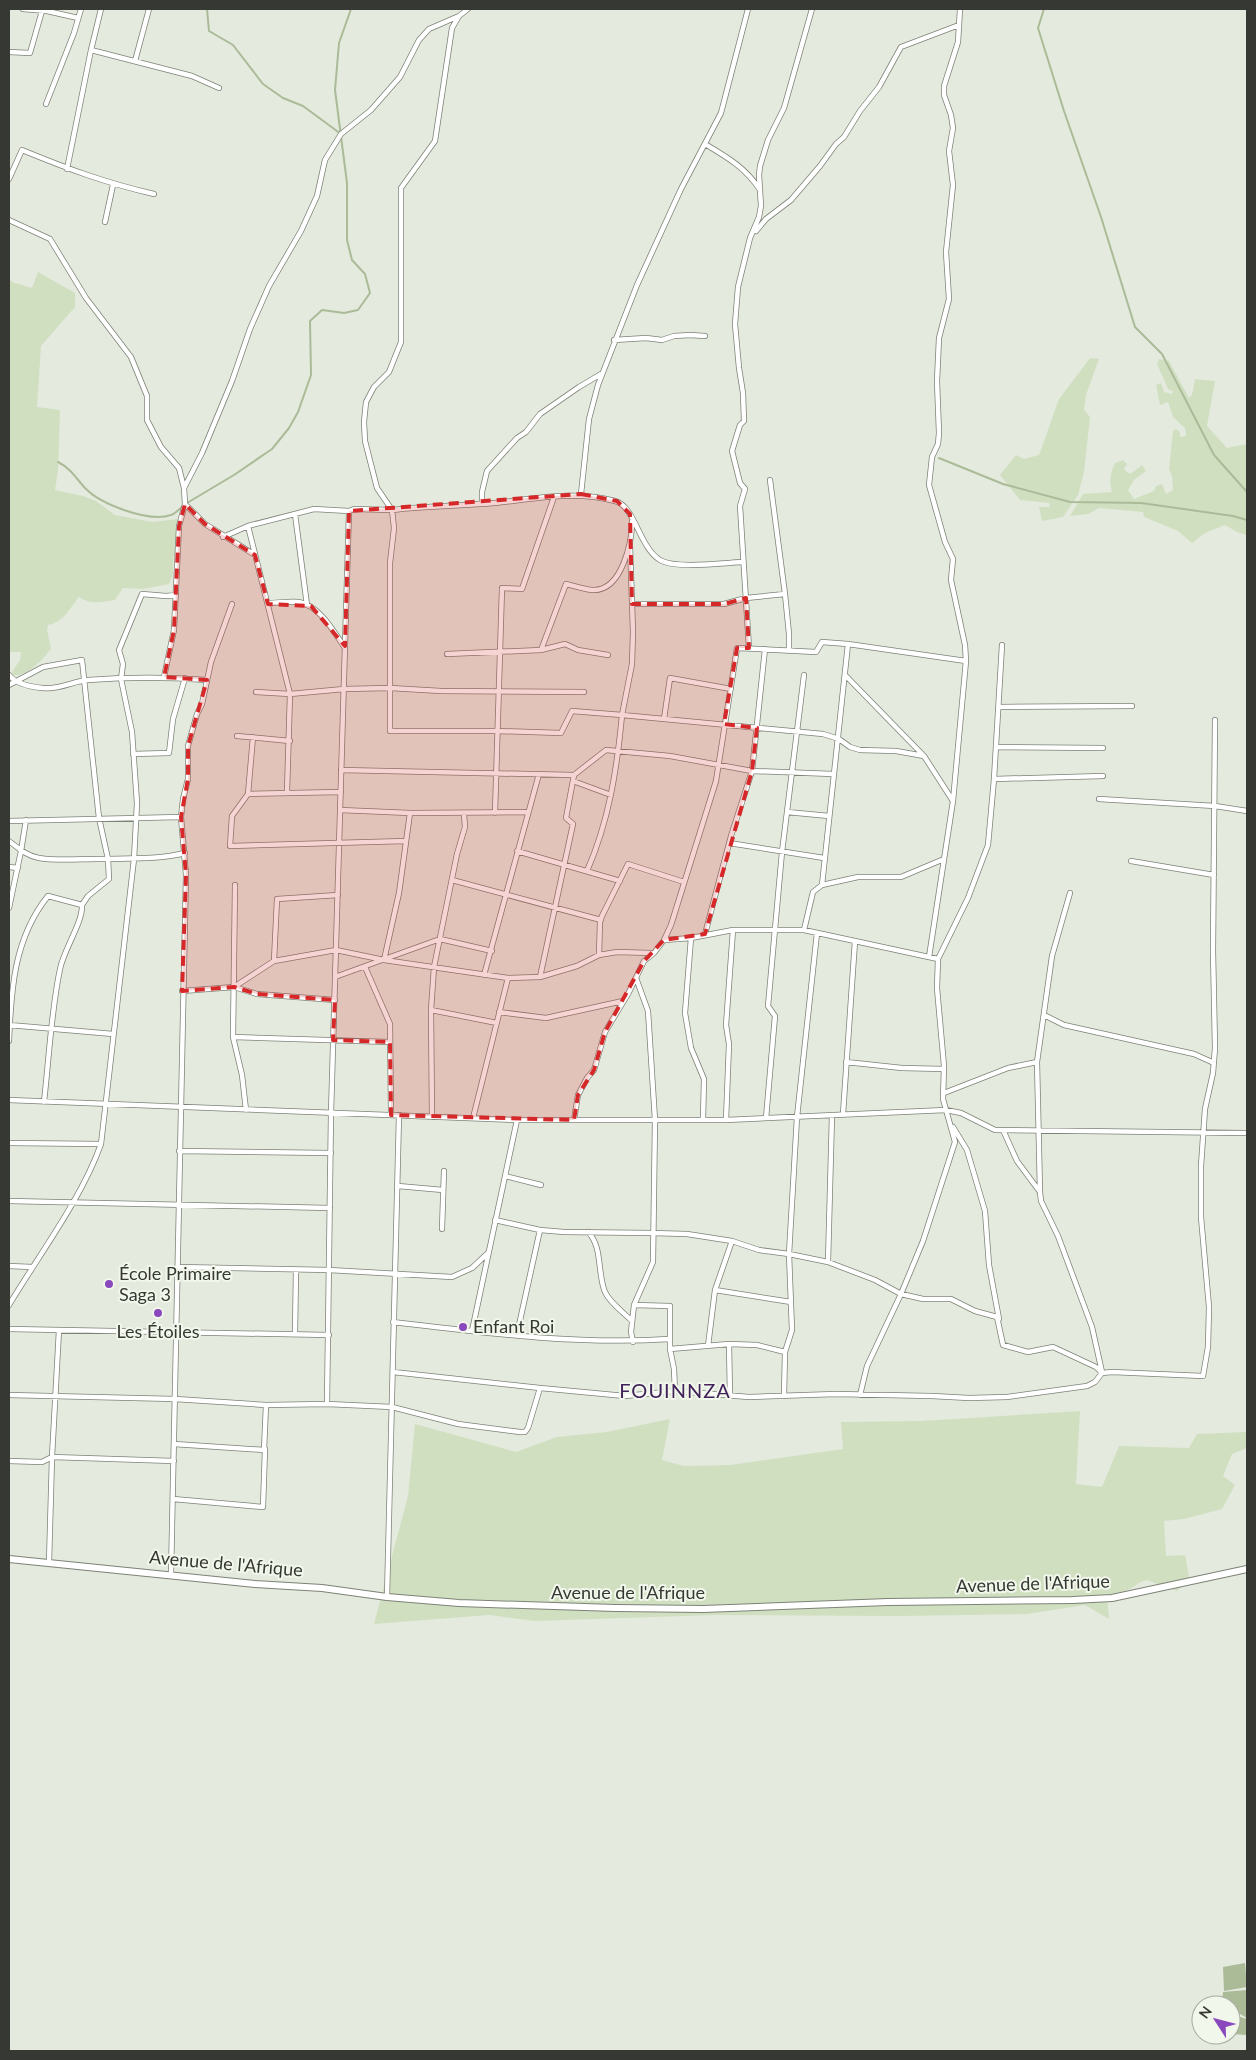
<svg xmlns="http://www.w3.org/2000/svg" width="1256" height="2060" viewBox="0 0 1256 2060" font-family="Lato,sans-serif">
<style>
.green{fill:#d1dfc1}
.water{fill:#abbb98}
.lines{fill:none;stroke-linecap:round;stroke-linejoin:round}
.stream{stroke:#abbb98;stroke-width:2}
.street-casing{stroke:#7d8277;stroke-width:6}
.secondary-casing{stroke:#7d8277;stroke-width:8}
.street{stroke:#fff;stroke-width:4.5}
.secondary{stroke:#fff;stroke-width:6}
.marked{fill:#d62828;fill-opacity:0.2;stroke:#d62828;stroke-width:4;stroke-dasharray:10 6;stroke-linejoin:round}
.poi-dot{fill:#8948bc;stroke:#f2f7eb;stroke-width:2}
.labels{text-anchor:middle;stroke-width:4;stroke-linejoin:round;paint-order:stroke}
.poi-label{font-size:18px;fill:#353833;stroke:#f2f7eb;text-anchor:start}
.street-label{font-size:18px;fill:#353833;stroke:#f2f7eb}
.quarter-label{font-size:20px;letter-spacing:1px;fill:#40215a;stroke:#f2f7eb}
</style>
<rect width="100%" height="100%" fill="#e4eade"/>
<path class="green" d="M 38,272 L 75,293 L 75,307 L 41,346 L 37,407 L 60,410 L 58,471 L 55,490 L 83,496 L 96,501 L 115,515 L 152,522 L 177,519 L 177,549 L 173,559 L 173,574 L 169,584 L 143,589 L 123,588 L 115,600 C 102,602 90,605 79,597 C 69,609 64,622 48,625 L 47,630 L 51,649 C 43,659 27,677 13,675 L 12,672 L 20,660 L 21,652 L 9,652 L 9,278 L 12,282 L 32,288 Z
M 1090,358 L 1099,359 L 1086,395 L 1084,410 L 1090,417 L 1084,472 L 1078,495 L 1063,517 L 1042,521 L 1039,507 L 1050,507 L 1049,503 L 1020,500 L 1000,475 L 1016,455 L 1024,459 L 1039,455 L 1059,399 Z
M 1159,359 L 1169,361 L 1189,398 L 1192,395 L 1195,379 L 1215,381 L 1207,426 L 1227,448 L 1247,444 L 1247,535 L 1237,532 L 1225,525 L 1205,533 L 1192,543 L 1178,531 L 1144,517 L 1143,512 L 1099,508 L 1088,514 L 1070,516 L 1083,494 L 1112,492 C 1109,481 1110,474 1115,463 L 1123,460 L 1127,464 L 1124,469 L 1128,473 L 1132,473 L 1142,465 L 1146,471 L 1134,480 L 1128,490 L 1134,499 L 1154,491 L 1156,486 L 1162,484 L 1166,494 L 1173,490 L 1172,476 L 1169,469 L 1173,431 L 1176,429 L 1180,432 L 1180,437 L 1186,436 L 1185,428 L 1173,417 L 1168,402 L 1160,405 L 1156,385 L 1161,383 L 1164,392 L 1172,394 L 1173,391 L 1168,389 L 1157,364 Z
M 1080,1411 L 1076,1484 L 1102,1487 L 1119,1446 L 1189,1448 L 1197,1434 L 1247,1432 L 1247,1448 L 1232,1454 L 1223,1476 L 1235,1485 L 1222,1509 L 1184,1519 L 1164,1521 L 1166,1556 L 1185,1555 L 1189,1577 L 1177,1591 L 1147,1580 C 1139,1581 1134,1588 1127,1590 C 1120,1593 1114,1594 1107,1597 L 1109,1619 L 1085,1605 L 1027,1614 L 898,1616 L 714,1615 L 535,1621 L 489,1615 L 374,1624 L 408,1496 L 415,1424 L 516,1452 L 557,1437 L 607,1432 L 670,1419 L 662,1460 L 684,1466 L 730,1465 L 843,1449 L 841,1422 L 921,1421 Z"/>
<path class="water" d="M 1245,1963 L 1247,1987 L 1224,1991 L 1223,1967 Z
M 1247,1990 L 1247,2018 L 1231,2009 L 1231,2005 L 1222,2003 L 1223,1992 Z
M 1231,2014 L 1247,2019 L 1247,2035 L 1231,2034 Z"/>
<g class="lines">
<path class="stream" d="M 207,9 L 209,31 L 233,45 L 263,84 L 283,98 L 303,106 L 341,134
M 1044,9 L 1038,28 L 1064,111 L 1101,217 L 1135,327 L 1162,354 L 1214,455 L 1247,492
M 939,458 L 1003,484 L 1070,502 L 1141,503 L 1233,516 L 1247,520
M 58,462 C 70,468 76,478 85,488 C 100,504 149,523 171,515 C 175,514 179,509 183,506
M 187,503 L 234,475 L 272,449 L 289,428 L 298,412 L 311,375 L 310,321 L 322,310 L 344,313 L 358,310 L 370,293 L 365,274 L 352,260 L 347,240 L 347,183 L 335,90 L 339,43 L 351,9"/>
<g class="street-casing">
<path id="street" d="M 23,9 L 47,11 L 78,18
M 91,50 L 192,76 L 219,88
M 9,52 L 30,53 L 42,11
M 135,61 L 149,9
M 46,104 L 74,33 L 81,9
M 705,144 C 727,157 746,168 760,190
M 67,169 L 91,50 L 101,9
M 9,179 L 22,150 C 68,169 106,183 154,194
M 9,220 L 50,239 L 86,298 L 131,357 L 147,396 L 147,420 L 161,447 L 179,468 L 184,488 L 185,504 L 179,526 L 174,630 L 164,677
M 105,222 L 113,185
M 756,231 L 766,219 L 791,200 L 820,166 L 836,144 L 844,137 L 860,111 L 879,87 L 901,47 L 959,25
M 614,340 L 646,338 L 662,340 L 674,336 L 690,335 L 705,336
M 770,480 L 785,594 L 789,634 L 789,650
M 184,488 L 202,453 L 232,381 L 250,329 L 269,286 L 301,231 L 317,196 L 325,160 L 341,134 L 371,110 L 400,77 L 419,40 L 429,29 L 459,16
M 581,494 L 589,419 L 598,385 L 637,285 L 681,189 L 721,113 L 748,9
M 185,504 L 205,524 L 255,555
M 482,504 L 482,492 L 487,471 L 517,438 L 526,432 L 540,414 L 579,387 L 601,374
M 392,510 L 377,488 L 365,441 L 364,422 L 366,402 L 374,387 L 389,372 L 401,342 L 401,188 L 435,141 L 452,28 L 459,16 L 468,9
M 295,514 L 307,605
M 248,526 L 290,694 L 287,792
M 223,537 L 248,526 L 314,509 L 349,511 L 354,509 L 392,510
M 630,545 L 633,632 L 632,664 L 622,715 L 572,711 L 561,733 L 497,731 L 390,731 L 390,563 L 394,528 L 392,510 C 426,506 460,506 494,503 C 534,499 575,490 615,501 C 635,506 639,547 660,560 C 675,569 723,563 742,562
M 268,603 C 278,603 289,601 299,602 C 320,606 334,632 345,648
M 632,604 L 724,604 L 746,598 L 785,594
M 749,648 L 740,506 L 745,489 L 740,483 L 732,451 L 740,425 L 744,421 L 743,393 L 739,368 L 735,324 L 738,287 L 750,238 L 759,217 L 761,206 L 759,175 L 760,166 L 768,140 L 784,108 L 812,9
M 541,650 L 566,584 C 575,586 585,590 593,590 C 622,591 632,542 632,521
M 447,654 L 541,650 L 565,644 L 578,650 L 608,655
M 9,675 C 16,684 31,687 43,688 C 59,690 73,681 88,680 C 128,677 167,677 207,680
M 845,675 L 924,756 L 953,801
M 9,685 L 43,667 L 82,660 L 99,818 L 108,859 L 109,879 L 88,896 L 82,905
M 256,692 L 290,694 L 344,689 L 390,688 L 441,691 L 584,692
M 999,707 L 1132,706
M 664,719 L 670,678 L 731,689
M 237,736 L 290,741
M 996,747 L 1103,748
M 133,754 L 169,753 L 173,719 L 185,678
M 341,770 L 574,775 L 606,750 L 670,756 L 752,771 L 833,774
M 994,779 L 1103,776
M 573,781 L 611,795
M 341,792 L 248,794 L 232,816 L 230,846 L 406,841
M 248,794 L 253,737
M 1099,799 L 1215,806 L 1247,811
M 340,810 L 410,813 L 528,812
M 787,812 L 829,816
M 495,813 L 502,588 L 522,589 L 554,497
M 9,821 L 181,817
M 9,841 C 18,848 27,856 39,858 C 57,861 78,859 97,859 C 127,858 156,860 185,853
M 729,843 L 824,858
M 517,851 L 620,881
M 1131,861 L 1214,875
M 9,867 L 18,868
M 587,871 C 609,821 617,769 622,715 L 823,734 L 839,739 L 850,747 L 860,750 L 896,751 L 924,756
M 452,880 L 601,920
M 235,885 L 233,1037 L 242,1075 L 246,1110
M 822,885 L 848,644
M 9,908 L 21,851 L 26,820
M 804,930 L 813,892 L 822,885 L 858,877 L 901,877 L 944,859
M 705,934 L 731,836 L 752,771 L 765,649
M 691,938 L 685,1013 L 691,1048 L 704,1079 L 703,1119
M 664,940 L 691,938 L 733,930 L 804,930 L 938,959
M 599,955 L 600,922 L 602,916 L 628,864 L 684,882
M 929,957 L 953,801 L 966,661 L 965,645 L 951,580 L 953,559 L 945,542 L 929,485 L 932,457 L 938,444 L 939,433 L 937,381 L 939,338 L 949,299 L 946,252 L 953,185 L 949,151 L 953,128 L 951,115 L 944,95 L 944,86 L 958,42 L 960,9
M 384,960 L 399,893 L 410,813
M 274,961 L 277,899 L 338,895
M 365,967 L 390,1024 L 391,1115
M 484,975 L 539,774
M 335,977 L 440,939 L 492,951
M 540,977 L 573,824 L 566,818 L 574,775
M 234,987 L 257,994 L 335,1000
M 182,991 L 234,987 L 274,961 L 336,950 L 384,960 L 508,978 L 540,977 L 577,966 L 599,955 L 617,952 L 652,953
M 431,1010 L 497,1023
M 499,1012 L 546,1018 L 623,1001
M 1044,1015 L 1064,1025 L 1194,1054 L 1214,1063
M 9,1025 L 113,1034
M 233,1037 L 390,1042
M 9,1041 C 11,990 14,938 48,896 L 82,905 C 83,922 64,949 60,969 C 51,1012 49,1058 44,1102
M 846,1062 L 902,1068 L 944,1069
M 944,1093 L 1008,1068 L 1037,1062
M 9,1100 L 517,1120 L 726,1120 L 946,1110 L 961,1113 L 995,1130 L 1247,1133
M 843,1114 L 855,941
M 432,1117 L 431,1010 L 434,967 L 457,854 L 465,827 L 464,814
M 473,1118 L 508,978
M 766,1118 L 775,1016 L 768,1006 L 782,852 L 804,675
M 574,1120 L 578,1095 L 587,1078 L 594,1070 L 605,1032 L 628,994 L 644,961 L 654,953 L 664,940 L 671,925 L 716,781 L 737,648 L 816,652 L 822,642 L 848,644 L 966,661
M 726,1120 L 729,1044 L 726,1025 L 733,930
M 953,1127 L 967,1150 L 985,1211 L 989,1265 L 999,1319
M 1003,1130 L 1017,1161 L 1040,1192 L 1041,1201 L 1058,1236 L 1092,1327 L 1102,1372
M 9,1143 L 101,1144
M 179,1151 L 331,1153
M 505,1176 L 541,1185
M 398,1186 L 443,1190
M 1040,1192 L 1037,1062 L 1052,956 L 1070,893
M 9,1201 L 330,1208
M 495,1220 L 540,1230 L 564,1232 L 652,1233 L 687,1234 L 732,1241 L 759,1250 L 789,1254 L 828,1262 L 875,1280 L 901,1294 L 923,1299 L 951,1299 L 975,1311 L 997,1317 L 1003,1345 L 1028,1352 L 1053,1347 L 1096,1367 L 1102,1373
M 442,1229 L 444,1171
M 588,1232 C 603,1247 597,1273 605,1292 C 610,1303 623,1312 632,1321
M 828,1262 L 832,1115
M 9,1266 L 32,1267
M 177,1267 L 329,1270 L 452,1277 L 472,1268 L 488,1253
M 715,1290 L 791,1302
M 9,1305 C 39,1255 82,1198 101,1144 L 134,859 L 137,803 L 132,732 L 121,679 L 123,664 L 119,650 L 142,594 L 166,596 L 176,595
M 634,1305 L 670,1306 L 670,1349 L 674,1369 L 675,1391
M 393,1322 C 485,1333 577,1345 669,1339
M 9,1329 L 329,1335
M 472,1331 L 517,1120
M 295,1334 L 296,1270
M 517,1334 L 540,1230
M 633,1342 L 631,1332 L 634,1305 L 653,1262 L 655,1120 L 648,1011 L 636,978
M 708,1346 L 715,1290 L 732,1241
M 670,1349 L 729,1344
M 393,1372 L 540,1388
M 9,1395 L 175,1399 L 266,1405 L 327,1404 L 392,1407 L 458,1424 L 520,1432 L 525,1432 L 528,1428 L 540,1388 L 625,1396 L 675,1391 L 749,1397 L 836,1394 L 932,1396 L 969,1398 L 1007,1397 L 1087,1386 L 1095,1382 L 1102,1373 L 1112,1372 L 1203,1376 L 1208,1347 L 1209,1307 L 1201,1217 L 1201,1166 L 1205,1109 L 1213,1073 L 1215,1048 L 1213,951 L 1215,720
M 860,1395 L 867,1366 L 901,1294 L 923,1241 L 955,1142 L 943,1099 L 944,1066 L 937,988 L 938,959 L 968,898 L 988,845 L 994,779 L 1002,645
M 730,1396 L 729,1344 L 757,1345 L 785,1352 L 792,1330 L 789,1254 L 797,1117 L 817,933
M 784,1396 L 785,1352
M 327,1404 L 331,1113 L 349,511
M 174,1444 L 264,1450 L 266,1405
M 9,1461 L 42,1462 L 52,1457 L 59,1330
M 173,1499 L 263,1507 L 265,1449
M 49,1563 L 52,1457 L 174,1461
M 171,1575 L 186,875 L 181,817 L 183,799 L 188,779 L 188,746 L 197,714 L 202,704 L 211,662 L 232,604
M 387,1597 L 399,1115"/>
</g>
<g class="secondary-casing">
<path id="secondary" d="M 9,1559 L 255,1584 L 322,1588 L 387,1597 L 459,1603 L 615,1608 L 703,1609 L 888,1602 L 1073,1600 L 1112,1598 L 1247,1569"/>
</g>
<use href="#street" class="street"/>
<use href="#secondary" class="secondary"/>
</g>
<path class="marked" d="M 581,494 L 617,501 L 630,514 L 632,604 L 724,604 L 746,598 L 749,648 L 737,648 L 724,724 L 757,728 L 752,771 L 705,934 L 664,940 L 644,961 L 605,1032 L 594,1070 L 578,1095 L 574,1120 L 391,1115 L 390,1042 L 333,1040 L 335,1000 L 257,994 L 234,987 L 182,991 L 186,875 L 181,817 L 188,779 L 188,746 L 207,680 L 164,677 L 174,630 L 179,526 L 185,504 L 205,524 L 255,555 L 268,604 L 311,606 L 345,646 L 349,511 Z"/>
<g class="poi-dot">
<circle cx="109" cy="1284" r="5"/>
<circle cx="158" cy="1313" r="5"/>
<circle cx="463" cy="1327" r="5"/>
</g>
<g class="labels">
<g class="poi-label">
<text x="119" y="1280">École Primaire<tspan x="119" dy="21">Saga 3</tspan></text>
<text x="473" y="1333">Enfant Roi</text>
<text x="158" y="1338" text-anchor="middle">Les Étoiles</text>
</g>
<g class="street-label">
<text transform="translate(226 1564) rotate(5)" y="6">Avenue de l'Afrique</text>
<text transform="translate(1033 1584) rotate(-2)" y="6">Avenue de l'Afrique</text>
<text x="628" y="1599">Avenue de l'Afrique</text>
</g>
<g class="quarter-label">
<text x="675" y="1398">FOUINNZA</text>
</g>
</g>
<rect width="1256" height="2060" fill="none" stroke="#353833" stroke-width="20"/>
<g transform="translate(1216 2020) rotate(306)"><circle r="24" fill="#f2f7eb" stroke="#a6aba1"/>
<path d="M0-4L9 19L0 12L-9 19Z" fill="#8948bc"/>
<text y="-8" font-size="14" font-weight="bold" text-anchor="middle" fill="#353833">N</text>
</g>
</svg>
